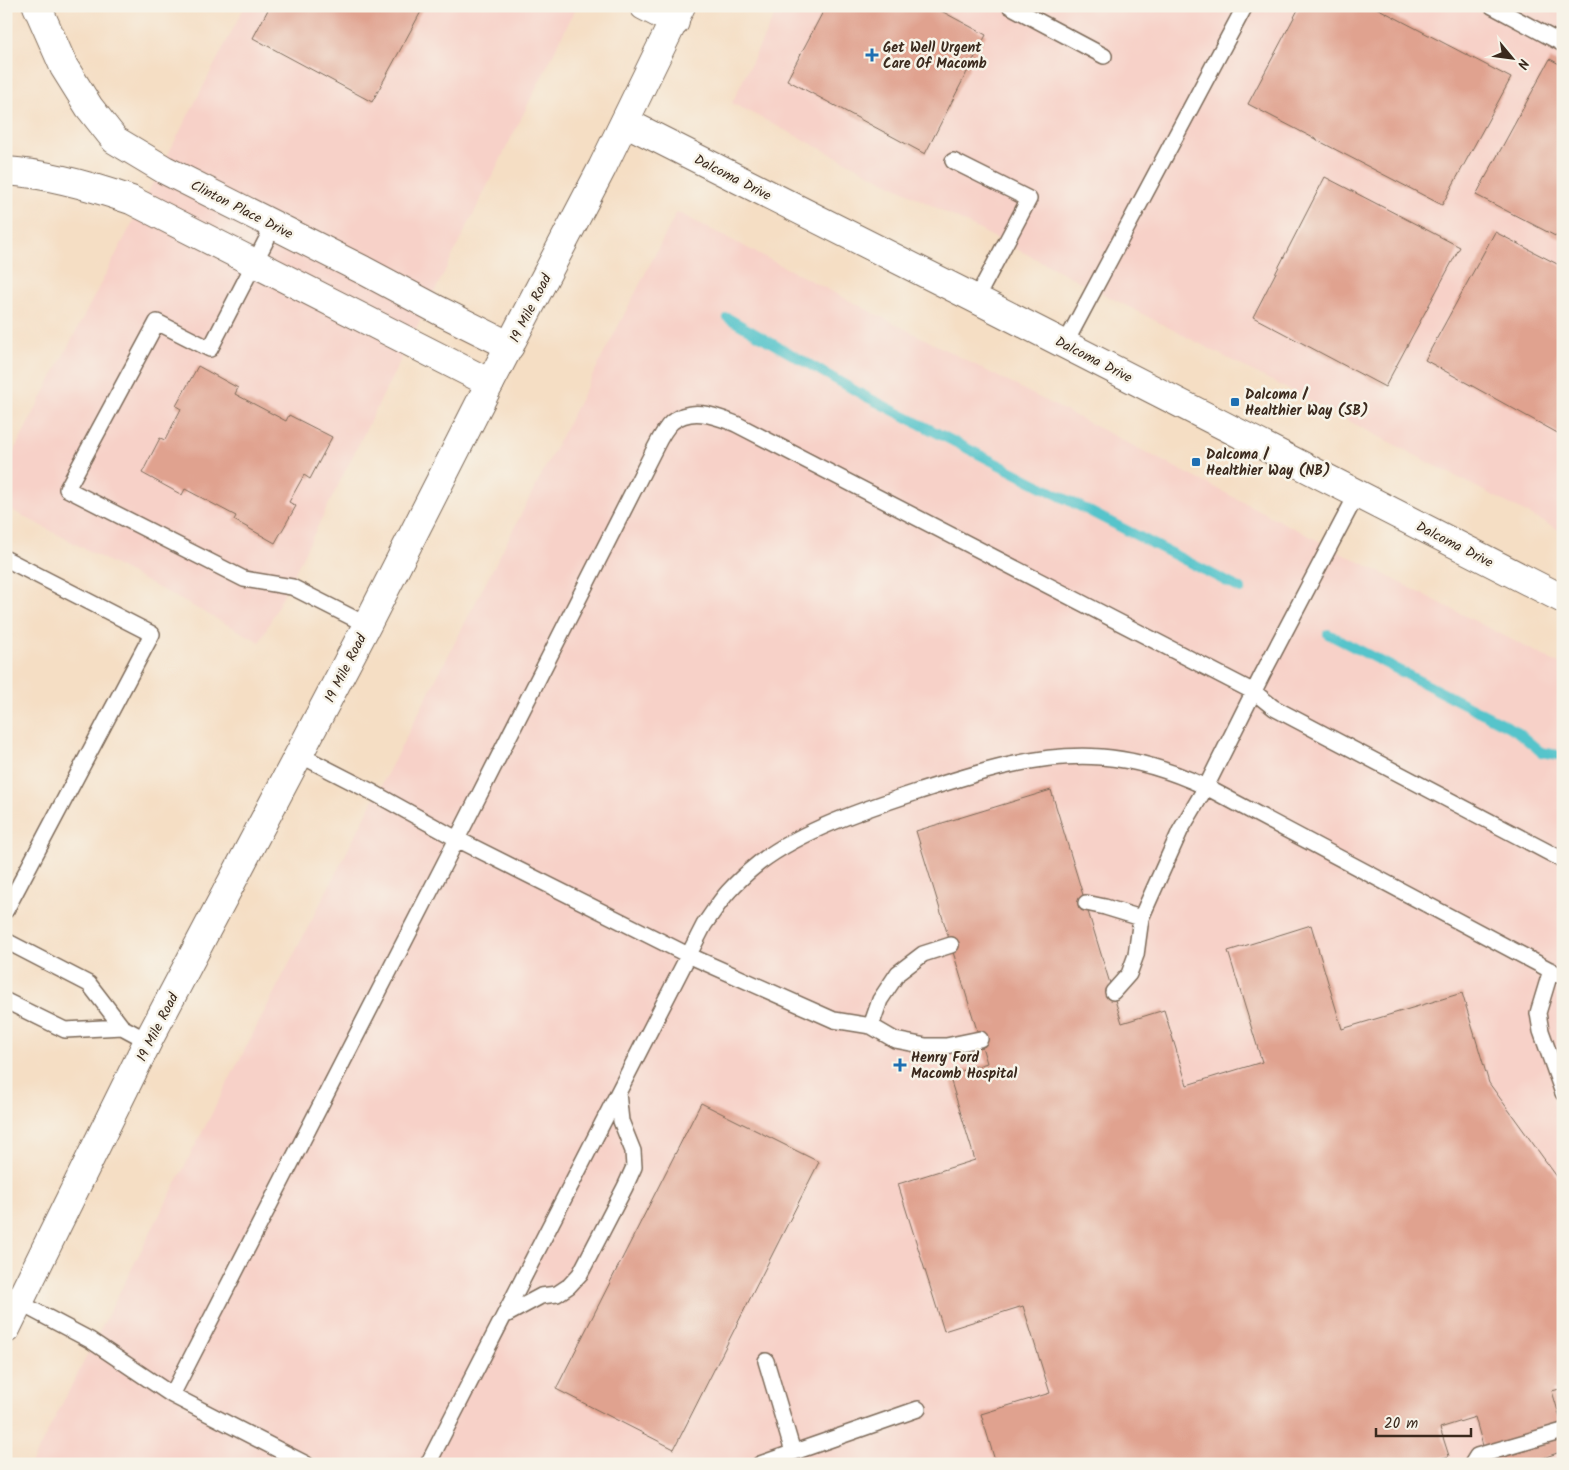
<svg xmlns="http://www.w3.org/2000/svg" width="1569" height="1470" viewBox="0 0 1569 1470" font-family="Kalam,sans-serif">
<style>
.built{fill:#f7d1c8}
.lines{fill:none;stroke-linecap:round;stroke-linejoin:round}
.stream{stroke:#56c4cb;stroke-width:10}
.building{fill:#e0a28f}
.service-casing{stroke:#7c6958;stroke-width:18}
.minor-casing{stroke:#7c6958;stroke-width:30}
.tertiary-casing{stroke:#7c6958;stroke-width:30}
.service{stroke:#fff;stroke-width:15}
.minor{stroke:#fff;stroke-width:28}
.tertiary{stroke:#fff;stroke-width:28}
.poi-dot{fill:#1f6fb2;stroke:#f7f3e8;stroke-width:2}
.labels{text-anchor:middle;stroke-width:5;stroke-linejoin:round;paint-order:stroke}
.poi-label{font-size:14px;font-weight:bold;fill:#3b2a1e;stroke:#f7f3e8;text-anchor:start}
.street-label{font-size:14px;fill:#3b2a1e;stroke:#f7f3e8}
</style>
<rect width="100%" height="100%" fill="#f7f3e8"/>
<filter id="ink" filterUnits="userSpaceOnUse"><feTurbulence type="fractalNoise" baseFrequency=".02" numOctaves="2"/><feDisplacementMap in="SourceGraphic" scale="10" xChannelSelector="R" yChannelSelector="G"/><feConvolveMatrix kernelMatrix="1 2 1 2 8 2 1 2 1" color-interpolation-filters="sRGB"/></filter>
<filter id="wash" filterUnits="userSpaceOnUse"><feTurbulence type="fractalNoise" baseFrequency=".0096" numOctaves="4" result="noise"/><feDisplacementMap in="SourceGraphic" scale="20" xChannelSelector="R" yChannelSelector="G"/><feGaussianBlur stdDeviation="1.12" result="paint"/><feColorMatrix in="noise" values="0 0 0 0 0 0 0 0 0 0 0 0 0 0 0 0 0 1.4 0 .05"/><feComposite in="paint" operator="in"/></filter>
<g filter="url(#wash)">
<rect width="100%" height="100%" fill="#f5dec4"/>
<path class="built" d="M 245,6 L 577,6 L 260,642 L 6,507 L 6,466 Z
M 779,6 L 1563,6 L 1563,532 L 1048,265 L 732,103 Z
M 677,212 L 1563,666 L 1563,1464 L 31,1464 Z"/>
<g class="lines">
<path class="stream" d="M 728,318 L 863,395 L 1241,589
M 1328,634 L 1515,730 L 1541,752 L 1563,756"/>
</g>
<g id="blocks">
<path class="building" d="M 270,6 L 424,6 L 372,102 L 253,38 Z
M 826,6 L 932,6 L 986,35 L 925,154 L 787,80 Z
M 1300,6 L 1373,6 L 1511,78 L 1442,205 L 1248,104 Z
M 1550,59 L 1563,66 L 1563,240 L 1476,195 Z
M 1325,177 L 1460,247 L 1385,387 L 1253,317 Z
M 1495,232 L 1563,267 L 1563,436 L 1425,360 Z
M 198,366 L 238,388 L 235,394 L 286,421 L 289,415 L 332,437 L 310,479 L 304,475 L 289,502 L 296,506 L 275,543 L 234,520 L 236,516 L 185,489 L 182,495 L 142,473 L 160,438 L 165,440 L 181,409 L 176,406 Z
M 1051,790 L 1122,1023 L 1164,1010 L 1187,1085 L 1262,1062 L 1228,951 L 1311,925 L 1342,1029 L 1462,993 L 1489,1083 L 1563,1185 L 1563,1388 L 1552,1391 L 1563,1428 L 1563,1451 L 1526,1464 L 1488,1464 L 1475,1417 L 1440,1428 L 1449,1456 L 1431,1462 L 1431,1464 L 996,1464 L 981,1414 L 1050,1393 L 1023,1306 L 944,1331 L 898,1184 L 975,1160 L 949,1075 L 987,1063 L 916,831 Z
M 701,1103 L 819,1162 L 674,1449 L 556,1389 Z"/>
</g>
</g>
<g filter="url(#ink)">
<use href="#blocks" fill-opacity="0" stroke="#7c6958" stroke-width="1"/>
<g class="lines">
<g class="service-casing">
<path id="service" d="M 1010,6 L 1104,56
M 1492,6 L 1563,44
M 953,161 L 1029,199 L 976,299
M 274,225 L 210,349 L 157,322 L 67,489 L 244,579 L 292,587 L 367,625
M 1065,344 L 1245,6
M 6,559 L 152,634 L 6,910
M 300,755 L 374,793 L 457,839 L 688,955 L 834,1020 L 871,1026 L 895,1040 L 926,1046 L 946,1046 L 980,1039
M 1086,903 L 1105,907 L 1141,918
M 6,941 L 89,984 L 122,1027 L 148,1041
M 1551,970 L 1538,1013 L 1541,1031 L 1563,1093
M 1113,992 L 1129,974 L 1136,955 L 1141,918 L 1180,831 L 1206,787 L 1262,675 L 1357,494
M 6,1001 L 65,1030 L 122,1027
M 871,1026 L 880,1000 L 898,973 L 923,954 L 951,945
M 20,1303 L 90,1340 L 172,1395 L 306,1464
M 504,1316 L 541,1296 L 557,1294 L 569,1286 L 580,1274 L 625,1187 L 634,1167 L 633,1151 L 621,1121 L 618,1093
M 766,1361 L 793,1452
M 172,1395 L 457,839 L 655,448 C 659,440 665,428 672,422 C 692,406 715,416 736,424 L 1254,692 L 1274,708 L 1563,860
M 428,1464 L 704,925 C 712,914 719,902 728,892 C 737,882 749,871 759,863 C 802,830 865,809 917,792 C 976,773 1038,752 1101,757 C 1139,760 1172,771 1206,787 L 1563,977
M 760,1464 L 918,1409
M 1472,1464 L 1477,1456 L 1563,1431"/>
</g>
<g class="minor-casing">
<path id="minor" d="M 37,6 L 64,67 L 89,107 L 115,140 L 165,170 L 363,270 L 438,310 L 510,346
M 644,6 L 675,22
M 625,122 L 976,299 L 1563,599
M 6,171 C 49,174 91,186 131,200 L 490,383"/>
</g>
<g class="tertiary-casing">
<path id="tertiary" d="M 6,1329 L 148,1041 L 367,625 L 490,383 L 602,168 L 681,6"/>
</g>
<use href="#service" class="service"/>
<use href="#minor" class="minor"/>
<use href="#tertiary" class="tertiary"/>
</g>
</g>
<g class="poi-dot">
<path d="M869.5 47.5h5v5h5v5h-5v5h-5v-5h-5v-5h5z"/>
<rect x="1230" y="397" width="10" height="10" rx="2.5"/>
<rect x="1191" y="457" width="10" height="10" rx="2.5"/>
<path d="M897.5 1057.5h5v5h5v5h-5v5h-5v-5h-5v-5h5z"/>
</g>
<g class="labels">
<g class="poi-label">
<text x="883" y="52">Get Well Urgent<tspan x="883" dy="16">Care Of Macomb</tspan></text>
<text x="1245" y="399">Dalcoma /<tspan x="1245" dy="16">Healthier Way (SB)</tspan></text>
<text x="1206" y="459">Dalcoma /<tspan x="1206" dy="16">Healthier Way (NB)</tspan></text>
<text x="911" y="1062">Henry Ford<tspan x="911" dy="16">Macomb Hospital</tspan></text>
</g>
<g class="street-label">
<text transform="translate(733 177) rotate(27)" y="5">Dalcoma Drive</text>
<text transform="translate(242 209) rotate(27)" y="5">Clinton Place Drive</text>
<text transform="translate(530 308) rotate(-63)" y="5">19 Mile Road</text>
<text transform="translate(1094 359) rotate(27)" y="5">Dalcoma Drive</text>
<text transform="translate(1455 544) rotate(27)" y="5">Dalcoma Drive</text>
<text transform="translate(345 668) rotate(-63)" y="5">19 Mile Road</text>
<text transform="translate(157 1027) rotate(-63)" y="5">19 Mile Road</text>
</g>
</g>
<rect width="1569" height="1470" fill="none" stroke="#f7f3e8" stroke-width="25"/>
<g transform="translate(1512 58) rotate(119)" stroke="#f7f3e8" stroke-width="4" paint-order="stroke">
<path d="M0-4L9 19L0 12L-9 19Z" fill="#3b2a1e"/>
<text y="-8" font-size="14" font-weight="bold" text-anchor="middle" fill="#3b2a1e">N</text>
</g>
<path d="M1376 1428v8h95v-8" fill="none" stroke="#3b2a1e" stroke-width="2.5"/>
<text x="1384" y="1428" font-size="15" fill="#3b2a1e" stroke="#f7f3e8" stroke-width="4" paint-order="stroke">20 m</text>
</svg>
